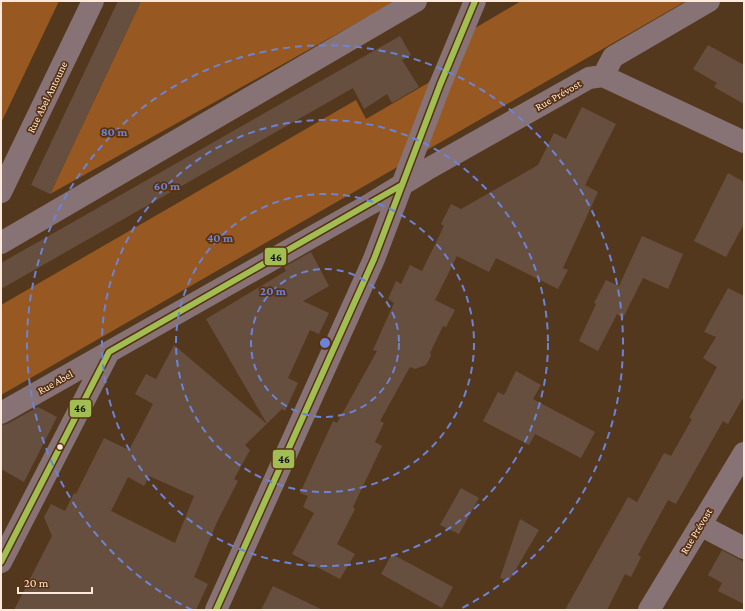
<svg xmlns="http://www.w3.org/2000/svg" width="745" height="611" viewBox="0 0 745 611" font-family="'Crimson Pro',serif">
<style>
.green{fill:#975921}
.building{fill:#674f3f;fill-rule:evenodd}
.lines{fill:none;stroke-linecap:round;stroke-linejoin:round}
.minor{stroke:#877375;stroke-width:22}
.bus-1-casing{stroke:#583110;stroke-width:9}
.bus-1{stroke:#a1be52;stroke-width:6}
.ring{fill:none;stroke:#6b84d9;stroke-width:2;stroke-dasharray:7 5}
.bus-dot{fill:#fce9dc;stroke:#583110;stroke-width:1.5}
.labels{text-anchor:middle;stroke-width:3.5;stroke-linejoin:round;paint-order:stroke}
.street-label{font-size:11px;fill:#fce9dc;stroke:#583110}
.centre{fill:#6b84d9;stroke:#583110;stroke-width:2}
.ring-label{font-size:12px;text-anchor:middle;font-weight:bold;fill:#6b84d9;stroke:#583110;stroke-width:3.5;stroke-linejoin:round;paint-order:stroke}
.line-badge{stroke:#583110;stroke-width:1.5}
.pale-badge-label{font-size:11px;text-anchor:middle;font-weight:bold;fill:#111}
</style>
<rect width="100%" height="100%" fill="#54381d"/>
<path class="green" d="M 1,1 L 59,1 L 1,123 Z
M 141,1 L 396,1 L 50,194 Z
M 521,1 L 686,1 L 1,395 L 1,305 L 356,100 L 366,119 L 428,83 L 470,31 Z"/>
<path class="building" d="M 118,1 L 141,1 L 50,194 L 31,185 Z
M 400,36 L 411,55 L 402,60 L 419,87 L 392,103 L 387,94 L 364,109 L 353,88 L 1,289 L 1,263 Z
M 708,45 L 744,65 L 744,104 L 714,87 L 717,83 L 693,69 Z
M 582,107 L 616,124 L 585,185 L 598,192 L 563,268 L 568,270 L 558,289 L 496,258 L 489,272 L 457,256 L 435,300 L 455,310 L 446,327 L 443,326 L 430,353 L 431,356 L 426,365 L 415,369 L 410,367 L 380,421 L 384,423 L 375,442 L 382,446 L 353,507 L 355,509 L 337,544 L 355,554 L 340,579 L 292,554 L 314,513 L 303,507 L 308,496 L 300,493 L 333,421 L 337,423 L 377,351 L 373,350 L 394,303 L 388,299 L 396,281 L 401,284 L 410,265 L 422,271 L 444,226 L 441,224 L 451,204 L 461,209 L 538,165 L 554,133 L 566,139 Z
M 728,173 L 744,182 L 744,224 L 726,257 L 694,241 Z
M 642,236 L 683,254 L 668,289 L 643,278 L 623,318 L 617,314 L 598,351 L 579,341 L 596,304 L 594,303 L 606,280 L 619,286 Z
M 311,252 L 329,286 L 303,301 L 329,313 L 319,334 L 310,330 L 288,378 L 298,383 L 285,411 L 282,409 L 245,445 L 250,450 L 234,479 L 238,481 L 217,522 L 194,577 L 208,584 L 196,610 L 14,610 L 52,536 L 44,517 L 51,504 L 65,511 L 74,493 L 76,494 L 104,438 L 129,450 L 153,404 L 135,394 L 146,374 L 156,379 L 174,345 L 267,424 L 206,319 L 286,271 L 284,267 ZM 149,476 L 194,496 L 175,543 L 111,511 L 128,477 L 144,486 Z
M 728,288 L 744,296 L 744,396 L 728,424 L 723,421 L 676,504 L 668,500 L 638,555 L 641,557 L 631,577 L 625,574 L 607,610 L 565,610 L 628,497 L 637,502 L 664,453 L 671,456 L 692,419 L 689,418 L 717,367 L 703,358 L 716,337 L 704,332 Z
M 516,371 L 541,385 L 533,399 L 595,432 L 581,458 L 535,434 L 529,445 L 483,421 L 498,392 L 504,395 Z
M 38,407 L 57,417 L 24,482 L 1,469 L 1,425 L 7,424 Z
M 461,488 L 479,498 L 459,534 L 440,525 Z
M 520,519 L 539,530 L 509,581 L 500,578 Z
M 722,550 L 744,562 L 744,604 L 718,591 L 722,583 L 708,575 Z
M 392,554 L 453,587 L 442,608 L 381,574 Z
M 273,586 L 323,610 L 261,610 Z"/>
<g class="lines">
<path class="minor" d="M 603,76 L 613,57 L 709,1
M 1,192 L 93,1
M 1,243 L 416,1
M 1,413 L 372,203 L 426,170 L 589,78 L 603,76 L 744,142
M 700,525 L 744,548
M 1,562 L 109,352
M 216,610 L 374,259 L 440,85 L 475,1
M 649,610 L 744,453"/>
<g class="bus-1-casing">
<path id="bus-1" d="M 1,562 L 109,352 L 400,186
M 216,610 L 374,259 L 440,85 L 475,1"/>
</g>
<use href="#bus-1" class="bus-1"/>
</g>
<g class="ring">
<circle cx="325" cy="343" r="74"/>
<circle cx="325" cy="343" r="149"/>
<circle cx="325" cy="343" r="223"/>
<path d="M192 610A298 298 0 1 1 458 610"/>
</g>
<circle class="bus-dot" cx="60" cy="447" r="3.5"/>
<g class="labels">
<g class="street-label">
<text transform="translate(558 95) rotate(-30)" y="4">Rue Prévost</text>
<text transform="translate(47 97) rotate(-64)" y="4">Rue Abel Antoune</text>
<text transform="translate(55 382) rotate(-29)" y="4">Rue Abel</text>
<text transform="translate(696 531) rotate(-59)" y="4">Rue Prévost</text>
</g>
</g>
<circle cx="325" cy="343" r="6" class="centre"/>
<g class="ring-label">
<text x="114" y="136">80 m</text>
<text x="167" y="190">60 m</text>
<text x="220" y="242">40 m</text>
<text x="273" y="295">20 m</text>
</g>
<g class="line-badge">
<rect x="264" y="247" width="23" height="19" rx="4" fill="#a1be52"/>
<rect x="69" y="399" width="23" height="19" rx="4" fill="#a1be52"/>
<rect x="272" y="449" width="23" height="20" rx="4" fill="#a1be52"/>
</g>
<g class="pale-badge-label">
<text x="276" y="261">46</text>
<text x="80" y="412">46</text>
<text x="284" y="463">46</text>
</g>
<rect width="745" height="611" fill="none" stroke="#fce9dc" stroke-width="4"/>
<path d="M18 587v6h74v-6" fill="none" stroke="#fce9dc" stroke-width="2"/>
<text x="24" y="587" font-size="12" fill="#fce9dc" stroke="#583110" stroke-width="3" paint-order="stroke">20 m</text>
</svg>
